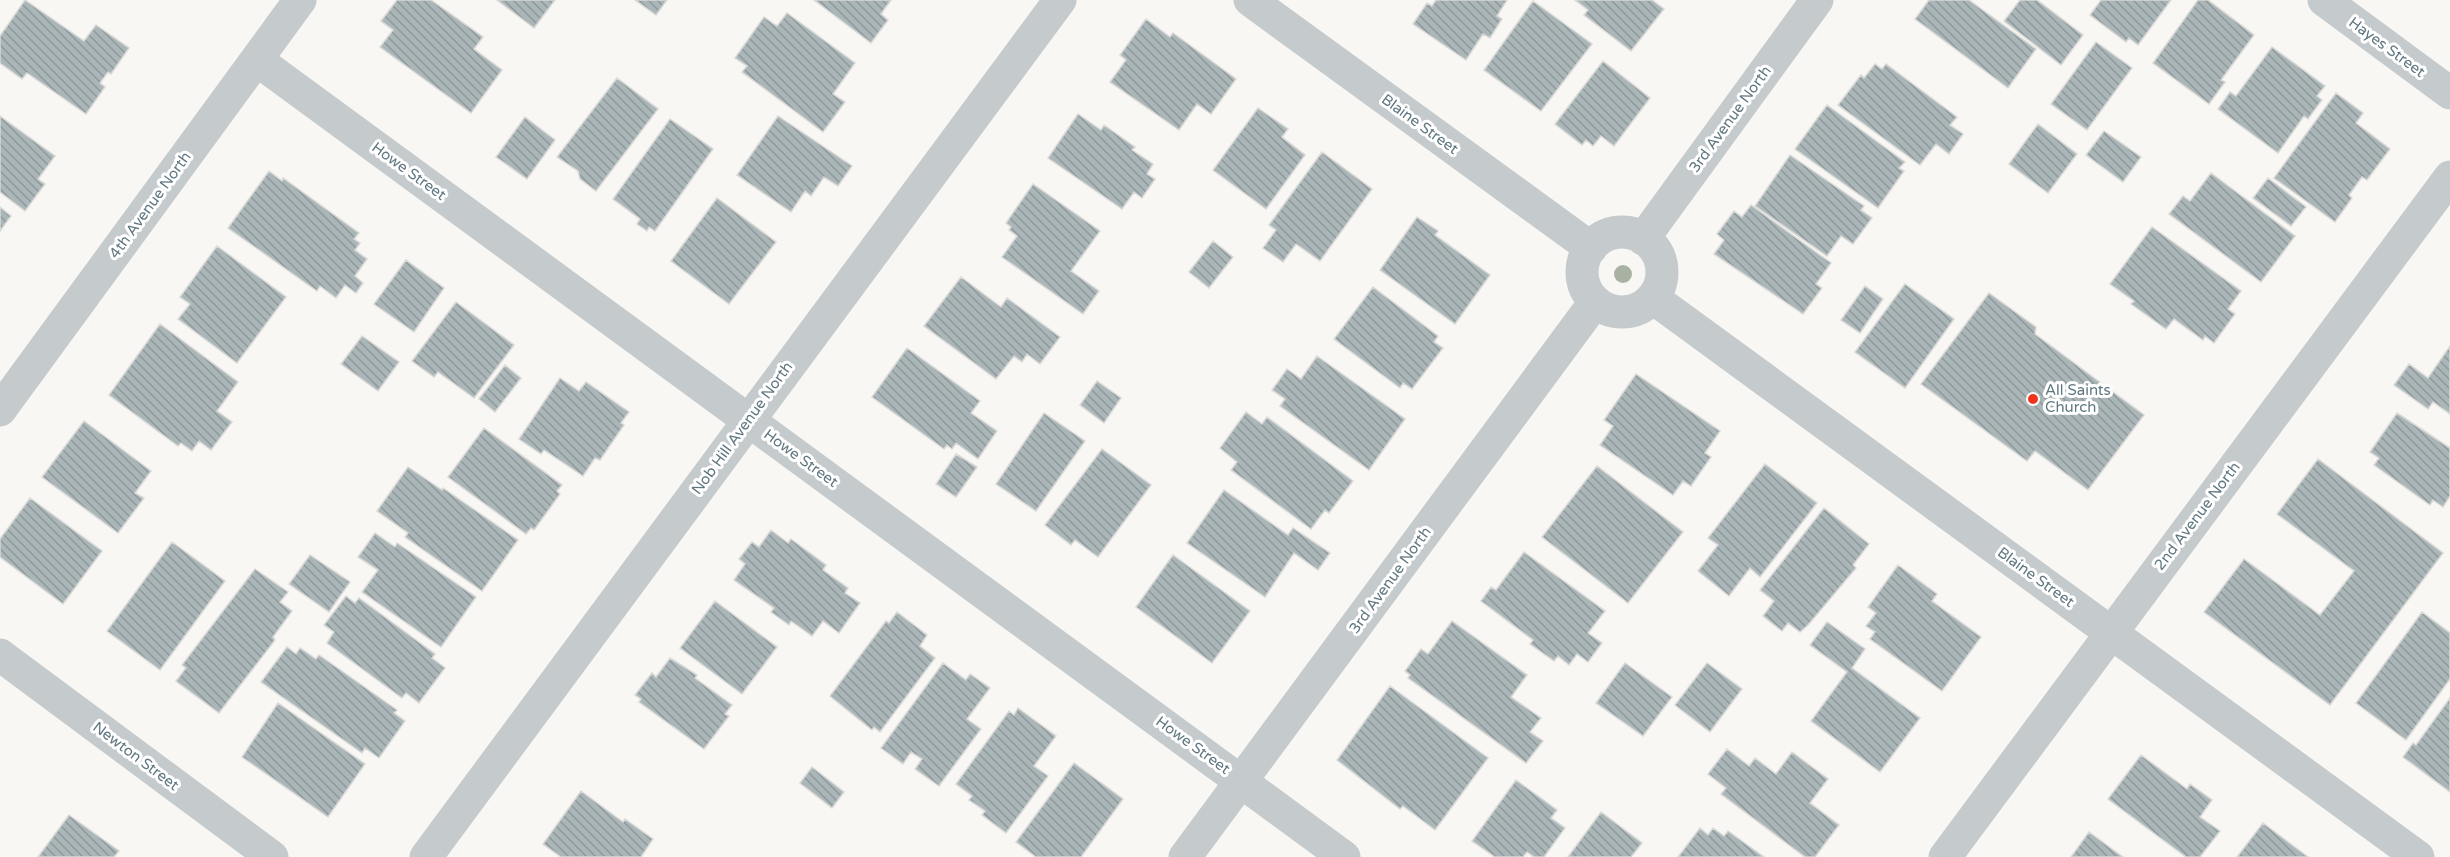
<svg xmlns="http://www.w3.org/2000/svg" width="2450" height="857" viewBox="0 0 2450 857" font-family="'Varela Round',sans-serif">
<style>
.building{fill:url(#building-back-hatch);stroke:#d9d9d7;stroke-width:1.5}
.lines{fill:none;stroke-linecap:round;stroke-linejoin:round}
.street{stroke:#c5cacc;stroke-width:33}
.tree{fill:#a8b2a3}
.poi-dot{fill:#f0331c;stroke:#fff;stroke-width:2}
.labels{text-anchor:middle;stroke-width:6;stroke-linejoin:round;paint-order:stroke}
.street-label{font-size:15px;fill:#607781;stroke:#fff}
.poi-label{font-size:15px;fill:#607781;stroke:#fff;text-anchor:start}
</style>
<defs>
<pattern id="building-back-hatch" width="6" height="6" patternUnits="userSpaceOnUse" patternTransform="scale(1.5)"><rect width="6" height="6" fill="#abb6b9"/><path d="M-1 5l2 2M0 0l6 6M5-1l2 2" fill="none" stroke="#8f999c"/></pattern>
</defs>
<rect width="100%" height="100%" fill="#f8f7f4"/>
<path class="building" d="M 25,0 L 84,41 L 96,25 L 129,48 L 111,74 L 108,72 L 100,83 L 105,87 L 86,114 L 27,73 L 22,79 L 0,63 L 0,36 Z
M 397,0 L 431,0 L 483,37 L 474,49 L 502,70 L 471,113 L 380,47 L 393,30 L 381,21 Z
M 497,0 L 555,0 L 534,28 Z
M 635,0 L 667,0 L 656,15 Z
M 814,0 L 891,0 L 881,14 L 888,20 L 871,43 Z
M 1436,0 L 1507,0 L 1497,16 L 1502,19 L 1490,38 L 1483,34 L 1466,60 L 1413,24 L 1427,3 L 1432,6 Z
M 1575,0 L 1652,0 L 1664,9 L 1631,51 L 1584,15 L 1588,10 Z
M 1929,0 L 1969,0 L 2036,49 L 2008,88 L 1915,19 Z
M 2020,0 L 2037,0 L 2083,35 L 2061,65 L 2004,21 Z
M 2101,0 L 2171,0 L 2138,45 L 2129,38 L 2126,42 L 2090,15 Z
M 2198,0 L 2208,0 L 2254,35 L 2221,80 L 2225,82 L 2209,104 L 2153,63 Z
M 1533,1 L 1592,44 L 1541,111 L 1484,70 Z
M 787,13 L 855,63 L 833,94 L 845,102 L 823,132 L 742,72 L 747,66 L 735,58 L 764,17 L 777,26 Z
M 1146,19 L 1170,37 L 1173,33 L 1236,79 L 1211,114 L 1197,104 L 1179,130 L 1110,82 L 1126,60 L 1120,55 Z
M 2096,42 L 2132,68 L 2087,130 L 2051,104 Z
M 2272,47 L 2325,86 L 2317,96 L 2322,100 L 2308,119 L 2304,116 L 2278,153 L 2218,109 L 2230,92 L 2236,96 Z
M 1603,61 L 1650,98 L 1614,146 L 1601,136 L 1593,146 L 1586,140 L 1582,145 L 1555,124 Z
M 1875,64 L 1882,69 L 1886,64 L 1957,117 L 1950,125 L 1963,134 L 1949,154 L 1936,144 L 1920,165 L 1838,105 L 1861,75 L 1864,78 Z
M 617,78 L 658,109 L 596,191 L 580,179 L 578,171 L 557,157 Z
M 2336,93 L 2363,113 L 2356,123 L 2390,149 L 2367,180 L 2362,177 L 2349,195 L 2352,198 L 2335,222 L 2274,178 Z
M 1827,105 L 1905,162 L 1899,168 L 1904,171 L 1878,208 L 1795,149 Z
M 1258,108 L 1288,129 L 1282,137 L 1305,155 L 1266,209 L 1213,170 Z
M 1078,114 L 1101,130 L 1104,125 L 1135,147 L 1132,150 L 1153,164 L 1147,174 L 1155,179 L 1142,198 L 1134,192 L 1122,209 L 1048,158 Z
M 0,116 L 55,156 L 38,179 L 45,184 L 25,211 L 0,192 Z
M 778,116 L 852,166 L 838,186 L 824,177 L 811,196 L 805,191 L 791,212 L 737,175 Z
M 525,117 L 555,140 L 527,179 L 496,157 Z
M 670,119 L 713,149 L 655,231 L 649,227 L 647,231 L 637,224 L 640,219 L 613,199 Z
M 2038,124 L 2077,154 L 2048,193 L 2009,164 Z
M 2104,131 L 2141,157 L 2123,182 L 2086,155 Z
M 1322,152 L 1372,189 L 1320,261 L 1296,244 L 1283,262 L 1263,248 L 1276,230 L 1269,225 Z
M 1790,155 L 1864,206 L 1861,210 L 1872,218 L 1853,244 L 1841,236 L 1827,256 L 1755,206 Z
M 269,171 L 282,181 L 283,178 L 359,233 L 354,239 L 360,243 L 355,250 L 367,259 L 355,276 L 363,283 L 356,293 L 345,285 L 336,298 L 320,286 L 317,291 L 228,228 Z
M 2211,173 L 2295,236 L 2261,282 L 2169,214 L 2183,196 L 2190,201 Z
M 2268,178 L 2306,207 L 2291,226 L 2253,198 Z
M 1033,184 L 1100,231 L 1071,271 L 1099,291 L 1083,314 L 1002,257 L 1017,236 L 1009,230 L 1011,227 L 1006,223 Z
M 717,198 L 776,242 L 729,304 L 671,261 Z
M 1751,205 L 1831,263 L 1816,284 L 1822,288 L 1803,314 L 1714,254 L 1724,240 L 1717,234 L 1734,211 L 1742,217 Z
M 0,207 L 11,216 L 0,231 Z
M 1417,217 L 1438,231 L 1435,235 L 1490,275 L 1455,324 L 1380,270 Z
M 2152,227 L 2241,291 L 2228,309 L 2235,314 L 2214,343 L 2205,336 L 2203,340 L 2174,319 L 2166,329 L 2131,304 L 2134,301 L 2110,284 Z
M 1213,241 L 1233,257 L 1209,288 L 1189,272 Z
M 217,246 L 286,297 L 237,363 L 178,319 L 190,304 L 180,297 Z
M 406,260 L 444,288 L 414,332 L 374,304 Z
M 961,277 L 1001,307 L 1007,298 L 1060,337 L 1040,364 L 1027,354 L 1022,362 L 1014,356 L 996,379 L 924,326 Z
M 1905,284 L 1954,319 L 1905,388 L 1855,352 Z
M 1865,286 L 1883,299 L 1860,333 L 1841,320 Z
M 1373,287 L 1438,336 L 1434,342 L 1443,348 L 1412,389 L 1403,383 L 1400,388 L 1334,339 Z
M 1989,293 L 2036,327 L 2035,334 L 2144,415 L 2088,490 L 2035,451 L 2027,461 L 1921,384 Z
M 456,302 L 514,345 L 474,398 L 438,372 L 434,377 L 412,361 Z
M 160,324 L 238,382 L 217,411 L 232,422 L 211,450 L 199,441 L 192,451 L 181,443 L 178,446 L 109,395 Z
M 362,336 L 399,362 L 378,391 L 341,364 Z
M 2450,346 L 2450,414 L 2433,402 L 2428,409 L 2394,385 L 2409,364 L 2428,378 Z
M 907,348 L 980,401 L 971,413 L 997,431 L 978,459 L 956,443 L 952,449 L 947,445 L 944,449 L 872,397 Z
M 1317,356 L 1405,419 L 1369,470 L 1280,406 L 1285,399 L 1272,390 L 1287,369 L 1301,379 Z
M 505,365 L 521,378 L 495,412 L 479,399 Z
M 1636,374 L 1720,431 L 1705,453 L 1711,457 L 1691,486 L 1683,481 L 1673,495 L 1600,445 L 1613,426 L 1604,420 Z
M 560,378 L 579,391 L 586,382 L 629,412 L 621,423 L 624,425 L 600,460 L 595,458 L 583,476 L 544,450 L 541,454 L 519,439 Z
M 1097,381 L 1121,398 L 1104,423 L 1080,405 Z
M 1246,412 L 1262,424 L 1267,417 L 1353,481 L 1329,513 L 1325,510 L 1311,529 L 1231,470 L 1237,462 L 1220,448 Z
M 1044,413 L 1085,441 L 1036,511 L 996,484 Z
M 2397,413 L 2450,448 L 2450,496 L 2443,507 L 2433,500 L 2430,505 L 2374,465 L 2379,458 L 2370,452 Z
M 84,421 L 151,471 L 135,493 L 144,498 L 118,533 L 42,477 Z
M 484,428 L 562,485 L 557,491 L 560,494 L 534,530 L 531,528 L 526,534 L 448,477 Z
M 1102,449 L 1151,485 L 1098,557 L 1075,540 L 1071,545 L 1045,525 Z
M 956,454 L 977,467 L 956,497 L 936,484 Z
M 2318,459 L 2443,553 L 2330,705 L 2204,612 L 2244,559 L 2320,615 L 2354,571 L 2277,514 Z
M 1765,464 L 1817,503 L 1760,577 L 1750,568 L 1729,596 L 1698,571 L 1718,545 L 1708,538 Z
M 1597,466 L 1683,532 L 1628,603 L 1542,537 Z
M 408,467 L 442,490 L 443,488 L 518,540 L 482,591 L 405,537 L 408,533 L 377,511 Z
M 1224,490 L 1288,535 L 1293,528 L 1330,553 L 1318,570 L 1294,553 L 1265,597 L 1187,543 Z
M 30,498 L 102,551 L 63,604 L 0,557 L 0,539 Z
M 1824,508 L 1869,544 L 1853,565 L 1856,568 L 1808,625 L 1800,632 L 1788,623 L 1782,631 L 1763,616 L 1774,601 L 1760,590 Z
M 771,530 L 788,543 L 791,539 L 826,565 L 823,570 L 848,588 L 845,593 L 860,603 L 839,633 L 823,621 L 812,636 L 791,621 L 789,625 L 771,612 L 774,608 L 734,580 L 745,564 L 739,559 L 752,542 L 759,547 Z
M 375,533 L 395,547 L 397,543 L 476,597 L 441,647 L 362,592 L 378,570 L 358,557 Z
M 172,542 L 225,581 L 160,670 L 107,631 Z
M 1524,552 L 1605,611 L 1588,633 L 1602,643 L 1588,662 L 1577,654 L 1569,665 L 1558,656 L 1554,661 L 1530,644 L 1533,640 L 1481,601 L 1491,587 L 1496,590 Z
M 310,555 L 350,582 L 329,612 L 289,584 Z
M 1173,555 L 1250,611 L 1212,663 L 1136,607 Z
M 1898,565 L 1937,594 L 1932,601 L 1981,637 L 1942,691 L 1870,639 L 1875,632 L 1866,626 L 1876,613 L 1868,607 Z
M 255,569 L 288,592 L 280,602 L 292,611 L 273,637 L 275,640 L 219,713 L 176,681 L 186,668 L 182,665 Z
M 346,596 L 355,603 L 359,598 L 435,654 L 432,658 L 445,668 L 419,703 L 406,693 L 402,698 L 327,643 L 334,632 L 324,625 Z
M 715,601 L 777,647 L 742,694 L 680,648 Z
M 897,612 L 927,635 L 920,646 L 935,658 L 880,732 L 874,727 L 872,730 L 830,696 L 886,621 L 889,623 Z
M 2422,612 L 2450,633 L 2450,679 L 2406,740 L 2356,703 Z
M 1452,621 L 1527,675 L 1511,697 L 1541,718 L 1530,732 L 1543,741 L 1526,763 L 1408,678 L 1410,675 L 1405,671 L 1421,649 L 1428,654 Z
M 1827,622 L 1865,649 L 1852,668 L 1920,718 L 1880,772 L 1811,721 L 1847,672 L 1810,645 Z
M 287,647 L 296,654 L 300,648 L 316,659 L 319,655 L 397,710 L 394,713 L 405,721 L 379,758 L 365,748 L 362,753 L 261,682 Z
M 670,658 L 697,675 L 695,678 L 732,705 L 725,714 L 729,716 L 704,749 L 639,702 L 641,699 L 635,695 L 652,673 L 656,677 Z
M 943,663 L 966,680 L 970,674 L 990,688 L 967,719 L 981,729 L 939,786 L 915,769 L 922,759 L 911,752 L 903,764 L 881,748 Z
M 1625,663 L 1672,697 L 1643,736 L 1596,703 Z
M 1707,663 L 1742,689 L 1710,732 L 1675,705 Z
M 1390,686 L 1488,758 L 1435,830 L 1403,806 L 1400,809 L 1337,760 Z
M 2450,698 L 2450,792 L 2403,757 L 2413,743 L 2416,745 Z
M 278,703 L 365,764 L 328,817 L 242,757 Z
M 1018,708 L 1056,736 L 1034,766 L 1048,776 L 1006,833 L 982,815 L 985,811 L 969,800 L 972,796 L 956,784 L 1009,711 L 1014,715 Z
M 1727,749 L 1749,766 L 1755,758 L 1776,774 L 1792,752 L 1828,779 L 1810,803 L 1839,825 L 1815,857 L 1805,857 L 1721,794 L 1726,788 L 1708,774 Z
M 2141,755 L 2187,789 L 2190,784 L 2212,800 L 2200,817 L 2220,831 L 2200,857 L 2186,857 L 2108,799 Z
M 1074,763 L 1123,799 L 1081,857 L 1036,857 L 1016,842 Z
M 812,767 L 844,792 L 832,808 L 800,783 Z
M 1516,780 L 1557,810 L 1551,818 L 1565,828 L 1544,857 L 1534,857 L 1527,852 L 1523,857 L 1495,857 L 1472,841 Z
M 581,791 L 623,822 L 625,819 L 653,839 L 641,857 L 561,857 L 543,844 Z
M 1601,812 L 1642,843 L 1631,857 L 1568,857 Z
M 69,815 L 119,851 L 114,857 L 38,857 Z
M 2263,823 L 2308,857 L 2237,857 Z
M 1700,828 L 1708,835 L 1713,828 L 1724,836 L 1728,831 L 1764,857 L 1678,857 Z
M 2089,832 L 2123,857 L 2071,857 Z"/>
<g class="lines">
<path class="street" d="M 1250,0 L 1591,248
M 2324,0 L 2450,93
M 257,60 L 1344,857
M1582 272a40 40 0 1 1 80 0a40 40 0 1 1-80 0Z
M 1643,239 L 1817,0
M 1653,298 L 2418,857
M 0,410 L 300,0
M 0,655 L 272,857
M 426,857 L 1060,0
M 1185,857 L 1595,302
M 1945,857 L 2450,177"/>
</g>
<circle class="tree" cx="1623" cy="274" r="9"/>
<circle class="poi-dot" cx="2033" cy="399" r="6"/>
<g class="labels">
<g class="street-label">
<text transform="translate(2387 47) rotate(36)" y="5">Hayes Street</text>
<text transform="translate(1730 119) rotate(-54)" y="5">3rd Avenue North</text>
<text transform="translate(1420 124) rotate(36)" y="5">Blaine Street</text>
<text transform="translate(409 171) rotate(36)" y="5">Howe Street</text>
<text transform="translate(150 205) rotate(-54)" y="5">4th Avenue North</text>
<text transform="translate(742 428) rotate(-54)" y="5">Nob Hill Avenue North</text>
<text transform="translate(801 458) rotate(36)" y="5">Howe Street</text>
<text transform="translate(2197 516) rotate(-53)" y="5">2nd Avenue North</text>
<text transform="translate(2036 577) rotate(36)" y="5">Blaine Street</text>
<text transform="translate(1390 580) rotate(-54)" y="5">3rd Avenue North</text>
<text transform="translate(1193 745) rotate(36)" y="5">Howe Street</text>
<text transform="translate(136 756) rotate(37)" y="5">Newton Street</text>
</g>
<g class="poi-label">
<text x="2045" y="395">All Saints<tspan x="2045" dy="17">Church</tspan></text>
</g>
</g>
</svg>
